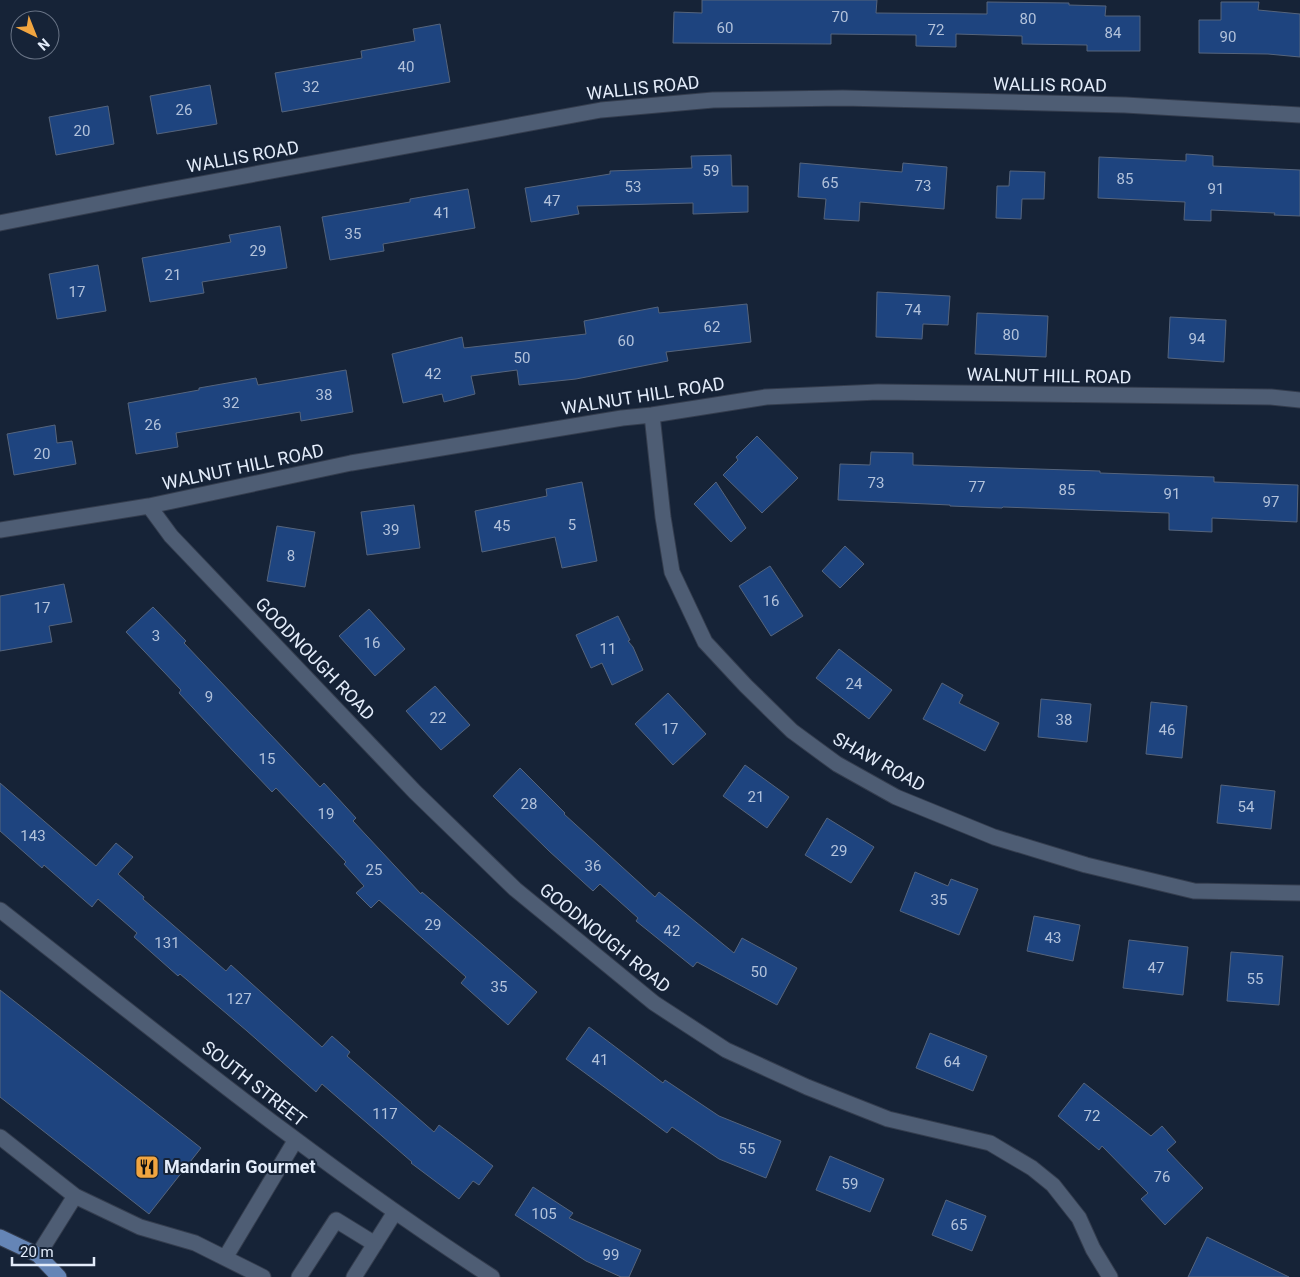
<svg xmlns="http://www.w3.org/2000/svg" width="1300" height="1277" viewBox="0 0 1300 1277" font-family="Roboto,sans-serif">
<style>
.building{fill:#1e447f;stroke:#55647c}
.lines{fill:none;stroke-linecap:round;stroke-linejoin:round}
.minor-casing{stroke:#343d4e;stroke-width:17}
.major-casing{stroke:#343d4e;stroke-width:17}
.minor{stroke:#4e5d74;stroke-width:15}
.major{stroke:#6585b6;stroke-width:15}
.labels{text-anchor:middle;stroke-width:4;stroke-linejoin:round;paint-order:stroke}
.number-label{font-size:15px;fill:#b2c2db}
.street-label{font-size:18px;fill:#e3ecfa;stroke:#162337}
.poi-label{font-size:18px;font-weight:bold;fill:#e3ecfa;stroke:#162337;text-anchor:start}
</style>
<rect width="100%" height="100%" fill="#162337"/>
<path class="building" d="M 702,0 L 877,0 L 876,13 L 987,14 L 987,2 L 1069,3 L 1069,5 L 1106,6 L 1105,16 L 1140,16 L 1140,51 L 1087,51 L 1087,45 L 1022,44 L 1022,36 L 956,34 L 956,47 L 916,46 L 916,35 L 831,34 L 831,44 L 673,43 L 674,12 L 702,13 Z
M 1221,2 L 1259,2 L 1258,10 L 1300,14 L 1300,57 L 1268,54 L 1199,53 L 1199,20 L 1221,20 Z
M 440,24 L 450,82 L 282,112 L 275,73 L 362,58 L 361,51 L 415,41 L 413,29 Z
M 210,85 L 217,124 L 157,134 L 150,96 Z
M 108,106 L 114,144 L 56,155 L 49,117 Z
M 1186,154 L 1213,156 L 1213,166 L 1300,170 L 1300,216 L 1274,215 L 1275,213 L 1211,210 L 1211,221 L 1184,220 L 1185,202 L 1098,198 L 1099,157 L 1186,161 Z
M 731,155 L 732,186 L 748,186 L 748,212 L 693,214 L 693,203 L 577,206 L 579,214 L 531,222 L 525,188 L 610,174 L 610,171 L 692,168 L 691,156 Z
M 800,163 L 902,172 L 903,163 L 947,167 L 944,209 L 860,202 L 859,221 L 824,219 L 826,199 L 798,197 Z
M 1010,171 L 1045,172 L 1044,199 L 1022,199 L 1021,219 L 996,218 L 997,186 L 1009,186 Z
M 468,189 L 475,228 L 383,244 L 384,251 L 330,260 L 322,217 L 410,202 L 410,199 Z
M 280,226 L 287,268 L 202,282 L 204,293 L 150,302 L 142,258 L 231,242 L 229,235 Z
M 98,265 L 106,311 L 57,319 L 49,274 Z
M 877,292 L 950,296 L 948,325 L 923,324 L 922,339 L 876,337 Z
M 747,304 L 751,342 L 666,352 L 668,361 L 576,379 L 519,385 L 517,370 L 471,376 L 475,394 L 444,402 L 442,394 L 403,403 L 392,354 L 462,337 L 464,348 L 586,334 L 584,321 L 658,307 L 659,313 Z
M 977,313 L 1048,316 L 1046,357 L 975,354 Z
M 1170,317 L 1226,320 L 1224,362 L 1168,358 Z
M 346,370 L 353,412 L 301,421 L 300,412 L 176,433 L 178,447 L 136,454 L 128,403 L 199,390 L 199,388 L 256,378 L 258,385 Z
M 55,425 L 57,443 L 72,441 L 76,464 L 14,475 L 7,434 Z
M 757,436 L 798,478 L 762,513 L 723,475 L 738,460 L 736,457 Z
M 871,452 L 913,453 L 913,465 L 1100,471 L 1100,473 L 1214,477 L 1214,482 L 1298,485 L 1297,522 L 1212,518 L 1212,532 L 1169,530 L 1169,513 L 1003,507 L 1002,508 L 950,506 L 950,505 L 838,500 L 840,464 L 870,465 Z
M 582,482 L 597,561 L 562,568 L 555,537 L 482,552 L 475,511 L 547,496 L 546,489 Z
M 716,482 L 746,528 L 731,542 L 694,504 Z
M 414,505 L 420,548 L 367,555 L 361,512 Z
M 277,526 L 315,532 L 305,587 L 267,581 Z
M 845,546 L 864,564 L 840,588 L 822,571 Z
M 770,566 L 803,616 L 771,636 L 739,586 Z
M 64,584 L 72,622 L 49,626 L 52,642 L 0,651 L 0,596 Z
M 153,607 L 186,641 L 184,643 L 320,787 L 324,783 L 356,818 L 353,821 L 421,894 L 422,892 L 537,992 L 508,1025 L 461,983 L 466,977 L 379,900 L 371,908 L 356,893 L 364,886 L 344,864 L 346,862 L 276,788 L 272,792 L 235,753 L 179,693 L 181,690 L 126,632 Z
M 369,609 L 405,649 L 375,676 L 339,636 Z
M 618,616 L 630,640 L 628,641 L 633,647 L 643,670 L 612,685 L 602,663 L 591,668 L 576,635 Z
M 839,649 L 892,690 L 869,719 L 816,678 Z
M 942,683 L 963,695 L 959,703 L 999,723 L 985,751 L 923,719 Z
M 435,686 L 470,725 L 441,750 L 406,711 Z
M 668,693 L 706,734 L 673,765 L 635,724 Z
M 1041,699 L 1091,704 L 1087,742 L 1038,737 Z
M 1151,702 L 1187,706 L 1182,758 L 1146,754 Z
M 745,765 L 789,797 L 767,828 L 723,796 Z
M 520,768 L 565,813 L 564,814 L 655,897 L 659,892 L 734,953 L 742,938 L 797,968 L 777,1005 L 697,962 L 693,967 L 636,921 L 638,918 L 600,884 L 593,891 L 549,851 L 493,796 Z
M 0,783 L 96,866 L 116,843 L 133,857 L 118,874 L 144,897 L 143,899 L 226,971 L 231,965 L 322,1047 L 332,1036 L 350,1052 L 347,1056 L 434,1132 L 439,1125 L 493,1166 L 479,1185 L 473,1181 L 459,1199 L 411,1163 L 412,1162 L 322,1084 L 316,1092 L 247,1031 L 180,974 L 178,976 L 134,937 L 137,933 L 98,899 L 92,907 L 44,865 L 42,868 L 0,831 Z
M 1221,785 L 1275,791 L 1271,829 L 1217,823 Z
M 827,818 L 874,847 L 851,883 L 805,855 Z
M 915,872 L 948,886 L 951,879 L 978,889 L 959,935 L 900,911 Z
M 1034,916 L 1080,925 L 1073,961 L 1027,951 Z
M 1129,940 L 1188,947 L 1183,995 L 1123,988 Z
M 1231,952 L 1283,956 L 1279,1005 L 1227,1001 Z
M 0,990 L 201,1148 L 149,1214 L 0,1097 Z
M 589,1027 L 663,1083 L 665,1080 L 719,1116 L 781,1141 L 766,1178 L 719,1159 L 672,1127 L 667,1133 L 566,1059 Z
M 930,1033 L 987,1056 L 973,1091 L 916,1068 Z
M 1084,1083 L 1151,1136 L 1162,1126 L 1176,1142 L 1167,1150 L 1203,1188 L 1165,1225 L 1141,1199 L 1148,1193 L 1102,1146 L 1099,1150 L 1058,1116 Z
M 830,1156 L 884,1179 L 870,1212 L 816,1190 Z
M 533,1187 L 573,1213 L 569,1218 L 641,1250 L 629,1277 L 621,1277 L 586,1261 L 515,1215 Z
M 946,1200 L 986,1216 L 972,1251 L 932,1235 Z
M 1207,1237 L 1289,1277 L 1188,1277 Z"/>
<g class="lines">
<g class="minor-casing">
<path id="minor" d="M 0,223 L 147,194 L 601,110 L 713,100 L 843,98 L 1125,105 L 1300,115
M 652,415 L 663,517 L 672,572 L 705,642 L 746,686 L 792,731 L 837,764 L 896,797 L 994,837 L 1086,865 L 1194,891 L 1300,893
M 149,506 L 171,536 L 415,792 L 515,889 L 654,1003 L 726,1050 L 807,1087 L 888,1119 L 990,1143 L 1032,1168 L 1053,1185 L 1079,1218 L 1093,1249 L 1110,1277
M 0,530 L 149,506 L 351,463 L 622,418 L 652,415 L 766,397 L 878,392 L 1271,397 L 1300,400
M 0,910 C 161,1036 320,1166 492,1277
M 0,1137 L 75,1196 L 140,1227 L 195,1243 L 263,1277
M 38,1255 L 75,1196
M 225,1258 L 295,1141
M 299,1277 L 336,1220 L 375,1244
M 354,1277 L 395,1212"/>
</g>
<g class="major-casing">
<path id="major" d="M 0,1237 L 38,1255 L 59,1277"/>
</g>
<use href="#minor" class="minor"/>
<use href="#major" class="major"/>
</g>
<defs>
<g id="restaurant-square" transform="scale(1.25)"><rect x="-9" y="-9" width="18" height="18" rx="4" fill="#f1a540" stroke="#162337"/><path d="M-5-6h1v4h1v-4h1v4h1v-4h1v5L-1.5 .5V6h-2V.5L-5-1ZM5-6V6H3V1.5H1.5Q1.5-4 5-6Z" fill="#111"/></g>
</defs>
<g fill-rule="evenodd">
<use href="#restaurant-square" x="147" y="1167"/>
</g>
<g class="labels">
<g class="number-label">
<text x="840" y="22">70</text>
<text x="1028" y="24">80</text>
<text x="725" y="33">60</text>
<text x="936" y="35">72</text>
<text x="1113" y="38">84</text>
<text x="1228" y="42">90</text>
<text x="406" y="72">40</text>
<text x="311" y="92">32</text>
<text x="184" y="115">26</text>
<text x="82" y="136">20</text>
<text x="711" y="176">59</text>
<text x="1125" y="184">85</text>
<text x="830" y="188">65</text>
<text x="923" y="191">73</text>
<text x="633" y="192">53</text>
<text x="1216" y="194">91</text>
<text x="552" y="206">47</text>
<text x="442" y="218">41</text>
<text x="353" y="239">35</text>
<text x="258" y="256">29</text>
<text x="173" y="280">21</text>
<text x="77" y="297">17</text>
<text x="913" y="315">74</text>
<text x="712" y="332">62</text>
<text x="1011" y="340">80</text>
<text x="1197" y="344">94</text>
<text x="626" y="346">60</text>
<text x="522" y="363">50</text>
<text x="433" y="379">42</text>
<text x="324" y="400">38</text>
<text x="231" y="408">32</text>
<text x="153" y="430">26</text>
<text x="42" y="459">20</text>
<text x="876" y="488">73</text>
<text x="977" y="492">77</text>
<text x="1067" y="495">85</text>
<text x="1172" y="499">91</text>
<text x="1271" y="507">97</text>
<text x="572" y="530">5</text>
<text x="502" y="531">45</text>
<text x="391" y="535">39</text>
<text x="291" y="561">8</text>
<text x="771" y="606">16</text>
<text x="42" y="613">17</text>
<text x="156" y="641">3</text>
<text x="372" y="648">16</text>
<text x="608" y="654">11</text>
<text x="854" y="689">24</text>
<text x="209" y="702">9</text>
<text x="438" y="723">22</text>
<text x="1064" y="725">38</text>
<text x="670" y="734">17</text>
<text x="1167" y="735">46</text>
<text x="267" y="764">15</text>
<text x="756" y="802">21</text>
<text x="529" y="809">28</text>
<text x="1246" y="812">54</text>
<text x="326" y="819">19</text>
<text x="33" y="841">143</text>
<text x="839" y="856">29</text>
<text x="593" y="871">36</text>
<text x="374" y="875">25</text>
<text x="939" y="905">35</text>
<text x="433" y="930">29</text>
<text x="672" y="936">42</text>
<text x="1053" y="943">43</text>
<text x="167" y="948">131</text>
<text x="1156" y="973">47</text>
<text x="759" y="977">50</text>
<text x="1255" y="984">55</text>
<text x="499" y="992">35</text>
<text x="239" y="1004">127</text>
<text x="600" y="1065">41</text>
<text x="952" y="1067">64</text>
<text x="385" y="1119">117</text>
<text x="1092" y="1121">72</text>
<text x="747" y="1154">55</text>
<text x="1162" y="1182">76</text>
<text x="850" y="1189">59</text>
<text x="544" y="1219">105</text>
<text x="959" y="1230">65</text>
<text x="611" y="1260">99</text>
</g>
<g class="street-label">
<text transform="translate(1050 85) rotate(1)" y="6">WALLIS ROAD</text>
<text transform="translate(643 88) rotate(-6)" y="6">WALLIS ROAD</text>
<text transform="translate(243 157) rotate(-10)" y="6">WALLIS ROAD</text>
<text transform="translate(1049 376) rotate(1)" y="6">WALNUT HILL ROAD</text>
<text transform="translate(643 396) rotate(-9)" y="6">WALNUT HILL ROAD</text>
<text transform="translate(243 467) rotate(-12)" y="6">WALNUT HILL ROAD</text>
<text transform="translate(315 659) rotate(46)" y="6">GOODNOUGH ROAD</text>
<text transform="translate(879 762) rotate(29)" y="6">SHAW ROAD</text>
<text transform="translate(605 938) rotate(39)" y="6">GOODNOUGH ROAD</text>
<text transform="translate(254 1084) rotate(38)" y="6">SOUTH STREET</text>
</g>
<g class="poi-label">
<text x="164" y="1173">Mandarin Gourmet</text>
</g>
</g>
<g transform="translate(35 35) rotate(137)"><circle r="24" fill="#162337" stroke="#687385"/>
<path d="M0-4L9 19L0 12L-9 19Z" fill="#f1a540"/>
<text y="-8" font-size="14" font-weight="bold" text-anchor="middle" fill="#e3ecfa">N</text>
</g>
<path d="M12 1257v8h82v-8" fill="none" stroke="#e3ecfa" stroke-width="2.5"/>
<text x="20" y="1257" font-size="15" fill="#e3ecfa" stroke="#162337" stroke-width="4" paint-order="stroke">20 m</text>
</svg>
